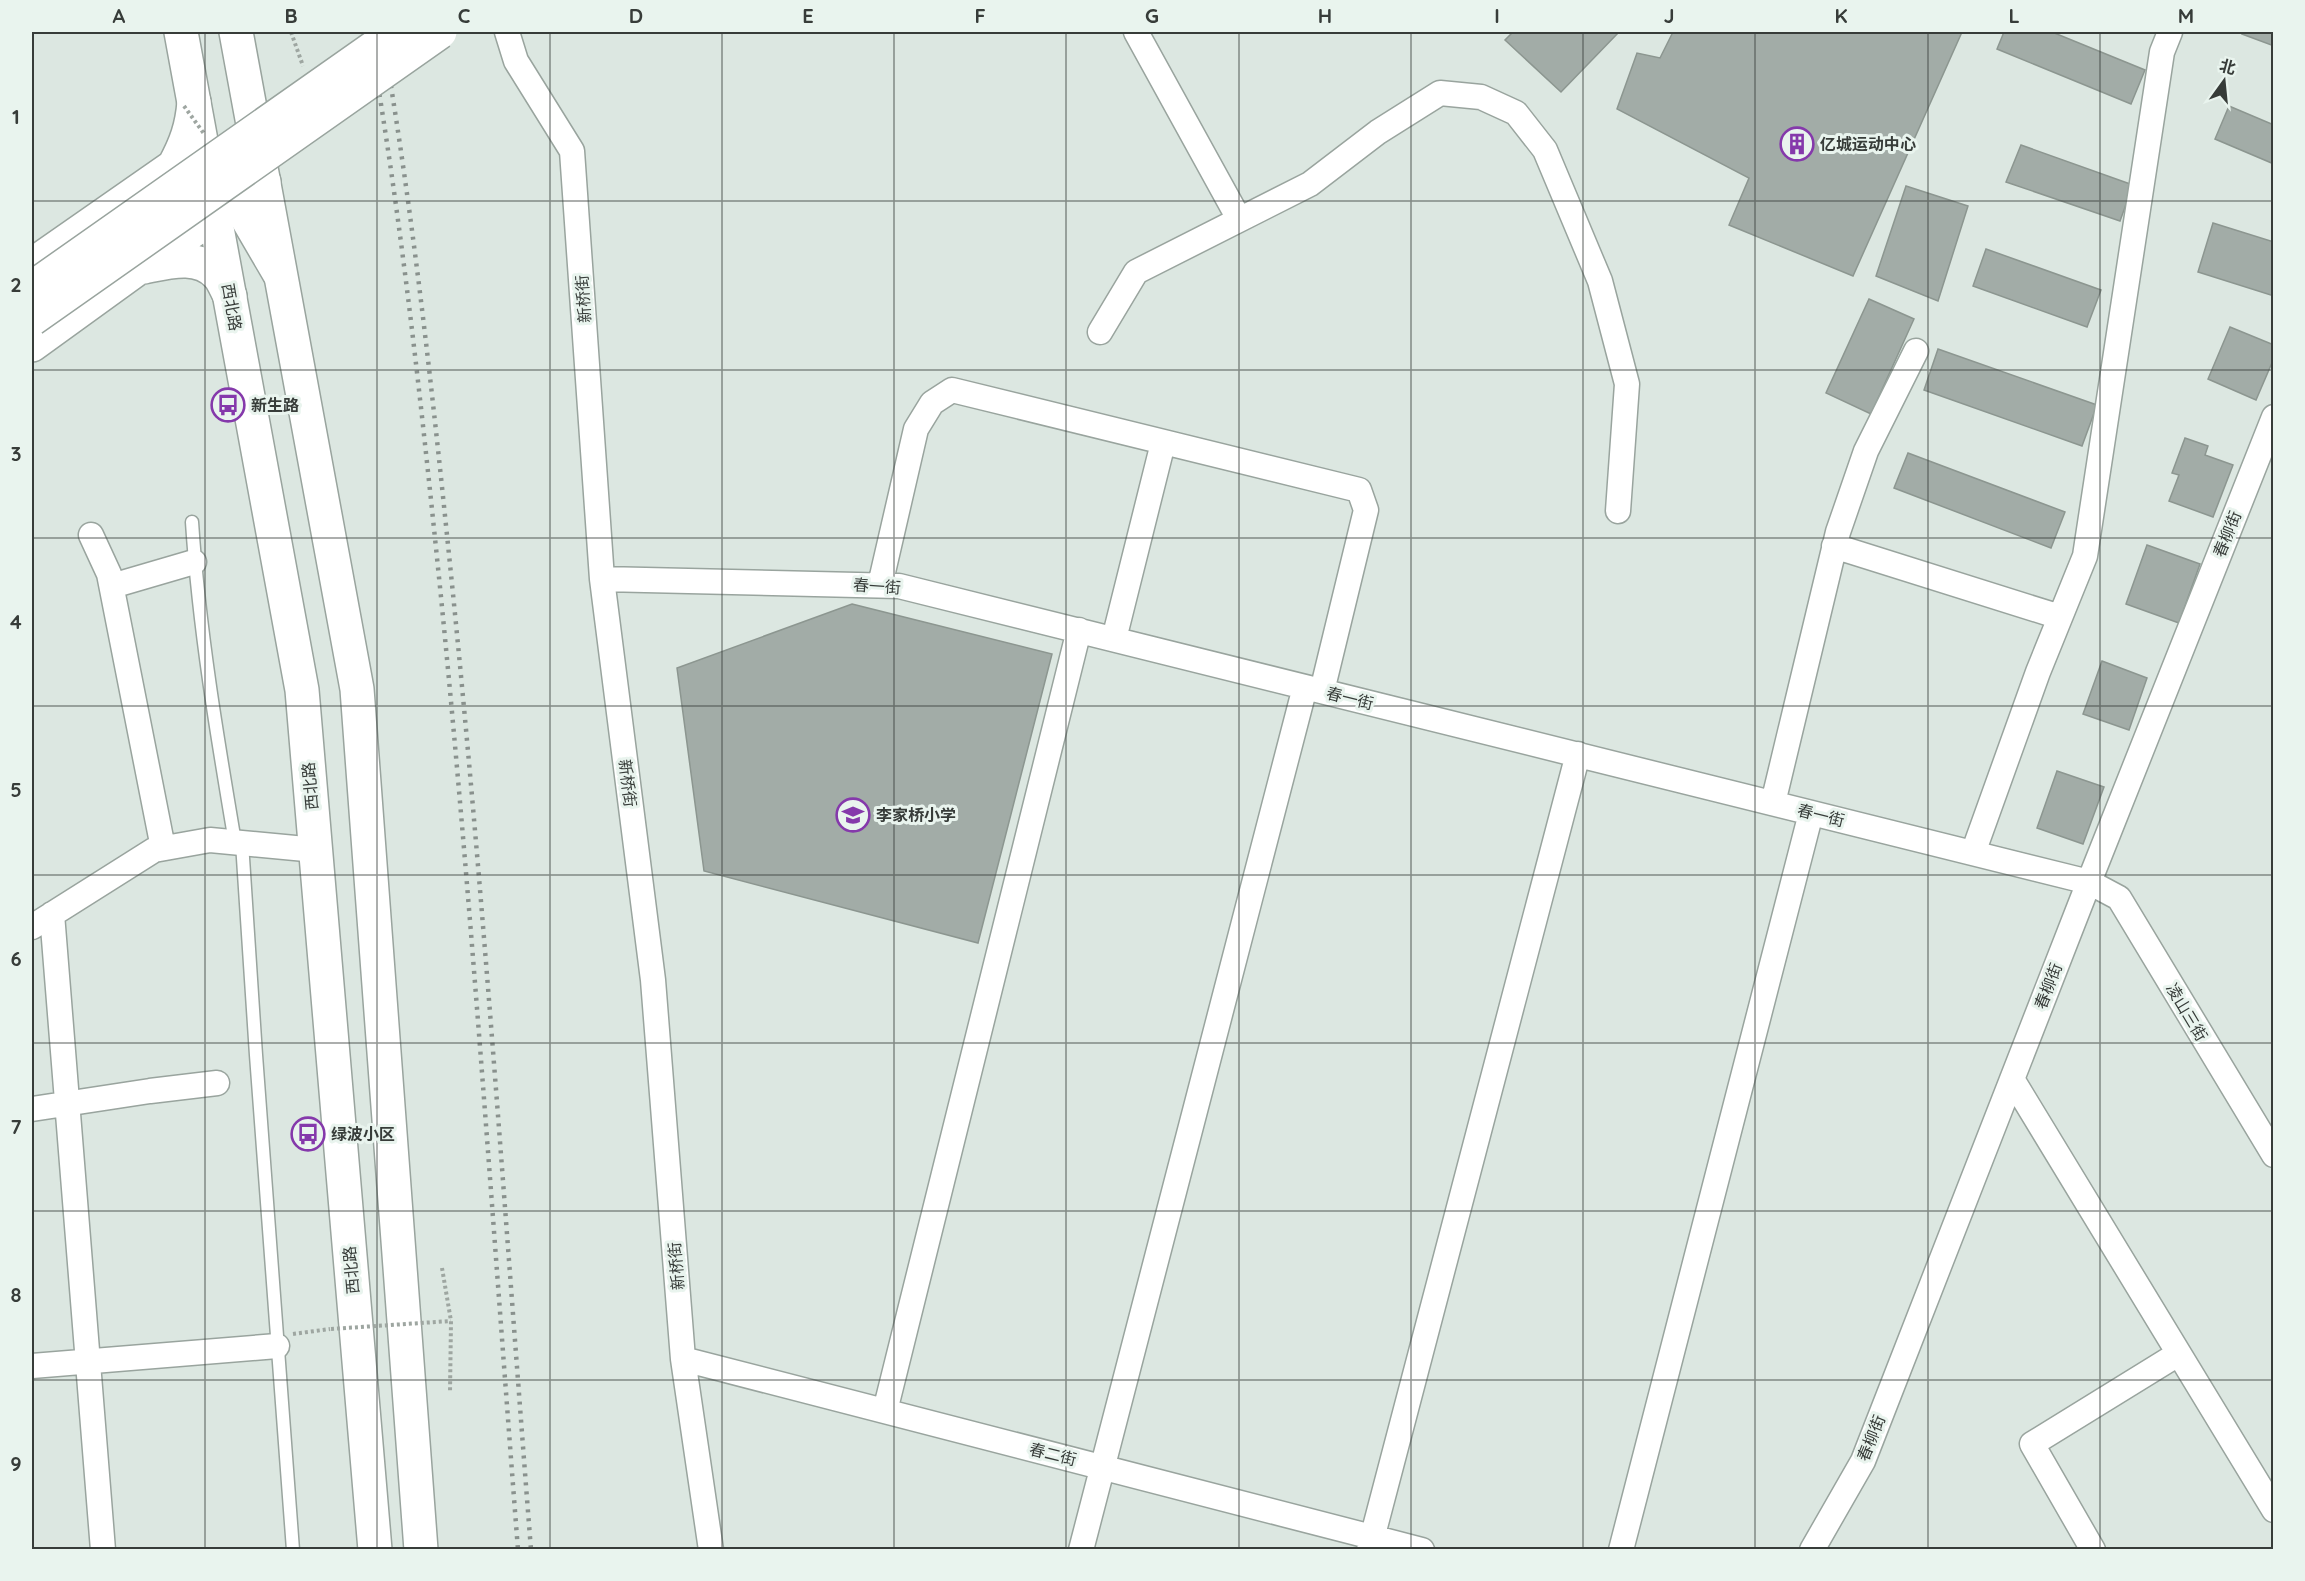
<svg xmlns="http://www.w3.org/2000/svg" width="2305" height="1581" viewBox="0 0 2305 1581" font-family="Quicksand,'Noto Sans SC',sans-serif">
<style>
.building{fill:#a2aca7;stroke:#8c9690;stroke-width:1.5}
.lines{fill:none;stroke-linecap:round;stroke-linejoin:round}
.service-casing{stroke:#99a49e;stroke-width:15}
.minor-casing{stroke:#99a49e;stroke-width:27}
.secondary-casing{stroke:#99a49e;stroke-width:36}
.trunk-casing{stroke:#99a49e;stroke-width:36}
.path{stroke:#9ea6a1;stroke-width:4;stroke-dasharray:3 3;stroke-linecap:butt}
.service{stroke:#fff;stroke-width:12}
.minor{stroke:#fff;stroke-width:24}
.secondary{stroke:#fff;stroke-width:33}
.trunk{stroke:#fff;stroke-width:33}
.rail{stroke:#89918d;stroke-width:4.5;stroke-dasharray:3 6;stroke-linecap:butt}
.secondary-bridge-casing{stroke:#99a49e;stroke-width:36;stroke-linecap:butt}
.path-bridge{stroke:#9ea6a1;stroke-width:4;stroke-dasharray:3 3;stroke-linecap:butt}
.secondary-bridge{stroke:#fff;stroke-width:33}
.grid{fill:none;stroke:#373c39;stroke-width:1.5;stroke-opacity:0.55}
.labels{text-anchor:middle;stroke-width:6;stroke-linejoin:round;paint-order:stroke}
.poi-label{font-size:16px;font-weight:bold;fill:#373c39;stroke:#e9f4ee;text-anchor:start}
.street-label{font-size:16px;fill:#373c39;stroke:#e9f4ee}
.neatline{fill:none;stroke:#373c39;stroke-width:2}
.grid-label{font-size:20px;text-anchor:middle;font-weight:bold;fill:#373c39}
</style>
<rect width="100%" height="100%" fill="#dce7e1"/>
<path class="building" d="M 1513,32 L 1619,32 L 1561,92 L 1505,40 Z
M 1673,32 L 1962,32 L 1853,276 L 1729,225 L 1749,178 L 1617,109 L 1637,53 L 1660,58 Z
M 2004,32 L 2052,32 L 2145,70 L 2131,104 L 1997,49 Z
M 2243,32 L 2274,32 L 2274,46 L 2242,34 Z
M 2229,106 L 2274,125 L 2274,164 L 2215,139 Z
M 2021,145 L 2133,185 L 2120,221 L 2006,182 Z
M 1906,186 L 1968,206 L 1938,301 L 1876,276 Z
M 2213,223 L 2274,242 L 2274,296 L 2198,272 Z
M 1986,249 L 2101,290 L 2087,327 L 1973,286 Z
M 1869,299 L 1914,319 L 1871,414 L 1826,393 Z
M 2230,327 L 2274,345 L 2274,358 L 2256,400 L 2208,379 Z
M 1938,349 L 2097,405 L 2082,446 L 1924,390 Z
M 2185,438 L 2208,446 L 2205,455 L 2233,465 L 2213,517 L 2169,501 L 2179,475 L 2172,473 Z
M 1908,453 L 2065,512 L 2051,548 L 1894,488 Z
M 2147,545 L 2200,564 L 2179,623 L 2126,604 Z
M 852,604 L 1052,654 L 978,943 L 704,871 L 677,668 Z
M 2102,661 L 2147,678 L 2129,730 L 2083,714 Z
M 2057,771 L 2104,787 L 2083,844 L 2037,828 Z"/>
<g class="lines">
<g class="service-casing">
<path id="service" d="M 192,522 C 199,629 217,736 235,842
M 242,843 L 256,1055 L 293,1550"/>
</g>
<g class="minor-casing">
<path id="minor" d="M 507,32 L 516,61 L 572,151 L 602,579 L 653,980 L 683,1359 L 711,1550
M 1136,32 L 1239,219
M 1100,332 L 1136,272 L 1310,184 L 1378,132 L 1440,93 L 1481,97 L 1516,113 L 1545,150 L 1600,281 L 1627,384 L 1618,511
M 91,535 L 109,574 L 163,848
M 1834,546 L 2060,617
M 602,579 L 899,586 L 2089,882 L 2119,898 L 2274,1155
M 880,585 L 916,429 L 932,403 L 952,390 L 1359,490 L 1366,510 L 1322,691
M 112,586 L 194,562
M 1114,639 L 1163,443
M 1773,803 L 1838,532 L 1866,451 L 1916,351
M 1973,853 L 2038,672 L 2085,556 L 2162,52 L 2170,32
M 52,914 L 103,1550
M 32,927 L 154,850 L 210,840 L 316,850
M 2012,1079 L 2274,1510
M 32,1109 L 150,1091 L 217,1083
M 683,1359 L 1422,1550
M 32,1366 L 277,1346
M 885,1411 L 1079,630
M 1081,1550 L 1305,687
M 1369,1550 L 1578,754
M 1621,1550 L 1811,813
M 1812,1550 L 1863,1461 L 2089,882 L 2274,417
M 2093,1550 L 2032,1444 L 2178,1354"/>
</g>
<g class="secondary-casing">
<path id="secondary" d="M 222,187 L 237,201 L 279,273
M 32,265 L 174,166 C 186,144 192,127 194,102
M 144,267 C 168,262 199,253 218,275 C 223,280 226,289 230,296
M 32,345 L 137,269 L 264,182"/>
</g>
<g class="trunk-casing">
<path id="trunk" d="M 181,32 L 302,690 L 375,1550
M 236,32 L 357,689 L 421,1550"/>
</g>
<path class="path" d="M 291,32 L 303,66
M 442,1268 L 451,1321 L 450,1392
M 293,1334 L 330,1329"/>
<use href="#service" class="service"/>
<use href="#minor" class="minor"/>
<use href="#secondary" class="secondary"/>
<use href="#trunk" class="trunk"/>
<path class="rail" d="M 369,32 C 401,215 421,401 440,587 C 472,907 493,1228 518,1550
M 382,32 C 414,218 434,406 453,594 C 485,912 506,1231 531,1550"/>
<g class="secondary-bridge-casing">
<path id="secondary-bridge" d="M 32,288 L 396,32
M 32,319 L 440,32"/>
</g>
<path class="path-bridge" d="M 184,106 L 205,135
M 331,1329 L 451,1321"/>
<use href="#secondary-bridge" class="secondary-bridge"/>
</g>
<path class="grid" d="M 205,32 L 205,1550M 377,32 L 377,1550M 550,32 L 550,1550M 722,32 L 722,1550M 894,32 L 894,1550M 1066,32 L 1066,1550M 1239,32 L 1239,1550M 1411,32 L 1411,1550M 1583,32 L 1583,1550M 1755,32 L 1755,1550M 1928,32 L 1928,1550M 2100,32 L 2100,1550M 32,201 L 2274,201M 32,370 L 2274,370M 32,538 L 2274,538M 32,706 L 2274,706M 32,875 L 2274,875M 32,1043 L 2274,1043M 32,1211 L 2274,1211M 32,1380 L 2274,1380"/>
<defs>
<g id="building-ring" transform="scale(1.725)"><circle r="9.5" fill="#e9f4ee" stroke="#8539ab" stroke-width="1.5"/><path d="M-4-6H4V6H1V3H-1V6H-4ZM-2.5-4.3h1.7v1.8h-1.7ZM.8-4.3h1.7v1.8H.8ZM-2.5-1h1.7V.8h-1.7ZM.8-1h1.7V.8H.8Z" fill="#8539ab"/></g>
<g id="bus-ring" transform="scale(1.725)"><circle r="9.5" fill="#e9f4ee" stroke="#8539ab" stroke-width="1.5"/><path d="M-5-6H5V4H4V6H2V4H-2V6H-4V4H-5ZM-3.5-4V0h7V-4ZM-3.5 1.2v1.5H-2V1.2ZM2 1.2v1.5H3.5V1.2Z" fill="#8539ab"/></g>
<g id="school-ring" transform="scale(1.725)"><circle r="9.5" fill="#e9f4ee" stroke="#8539ab" stroke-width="1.5"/><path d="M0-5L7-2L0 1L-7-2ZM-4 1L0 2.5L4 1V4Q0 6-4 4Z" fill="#8539ab"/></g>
</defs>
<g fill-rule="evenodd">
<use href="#building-ring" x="1797" y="144"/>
<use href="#bus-ring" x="228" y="405"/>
<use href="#school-ring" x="853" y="815"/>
<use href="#bus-ring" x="308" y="1134"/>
</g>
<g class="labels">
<g class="poi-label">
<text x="1820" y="150">亿城运动中心</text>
<text x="251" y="411">新生路</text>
<text x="876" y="821">李家桥小学</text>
<text x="331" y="1140">绿波小区</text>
</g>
<g class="street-label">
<text transform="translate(583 299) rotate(-94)" y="6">新桥街</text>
<text transform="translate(232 307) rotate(80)" y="6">西北路</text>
<text transform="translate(2227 534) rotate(-68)" y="6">春柳街</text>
<text transform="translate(877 586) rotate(4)" y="6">春一街</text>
<text transform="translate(1350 698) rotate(14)" y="6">春一街</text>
<text transform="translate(628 783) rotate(83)" y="6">新桥街</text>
<text transform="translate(310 786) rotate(-95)" y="6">西北路</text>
<text transform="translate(1821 815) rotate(14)" y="6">春一街</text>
<text transform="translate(2048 986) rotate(-69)" y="6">春柳街</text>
<text transform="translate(2187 1012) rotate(59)" y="6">凌山三街</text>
<text transform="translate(676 1266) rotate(-95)" y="6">新桥街</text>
<text transform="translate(351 1270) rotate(-95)" y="6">西北路</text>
<text transform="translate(1871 1438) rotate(-68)" y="6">春柳街</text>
<text transform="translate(1053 1454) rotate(14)" y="6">春二街</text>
</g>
</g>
<rect width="2305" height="1581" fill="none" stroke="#e9f4ee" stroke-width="66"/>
<g transform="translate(2224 81) rotate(15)" stroke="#e9f4ee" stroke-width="4.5" paint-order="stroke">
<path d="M0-4.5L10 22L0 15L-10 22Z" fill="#373c39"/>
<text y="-9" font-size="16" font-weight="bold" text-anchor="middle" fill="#373c39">北</text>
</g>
<rect x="33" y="33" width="2239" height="1515" class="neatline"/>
<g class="grid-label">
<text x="119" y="23">A</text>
<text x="291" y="23">B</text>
<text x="464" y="23">C</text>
<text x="636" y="23">D</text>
<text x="808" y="23">E</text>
<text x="980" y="23">F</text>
<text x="1152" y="23">G</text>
<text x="1325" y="23">H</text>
<text x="1497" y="23">I</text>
<text x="1669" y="23">J</text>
<text x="1841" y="23">K</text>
<text x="2014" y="23">L</text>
<text x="2186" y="23">M</text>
<text x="16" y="124">1</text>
<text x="16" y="292">2</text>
<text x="16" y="461">3</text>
<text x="16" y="629">4</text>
<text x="16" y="797">5</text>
<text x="16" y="966">6</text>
<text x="16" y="1134">7</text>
<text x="16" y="1302">8</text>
<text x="16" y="1471">9</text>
</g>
</svg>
